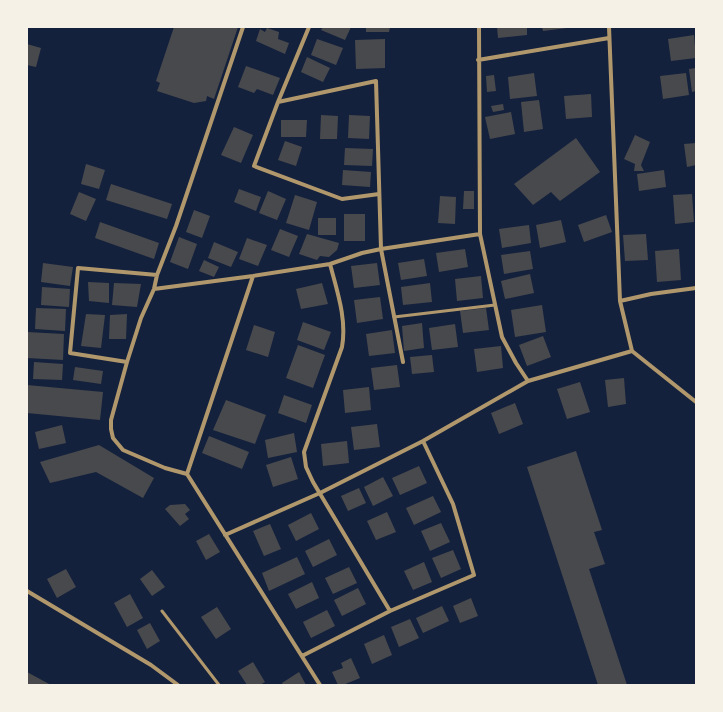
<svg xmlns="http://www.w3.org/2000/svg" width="723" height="712" viewBox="0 0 723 712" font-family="Figtree,sans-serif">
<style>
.building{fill:#48494c}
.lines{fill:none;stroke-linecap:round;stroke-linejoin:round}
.service{stroke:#b1986c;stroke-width:3}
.minor{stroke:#b1986c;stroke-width:4}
</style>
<rect width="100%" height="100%" fill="#14213d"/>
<path class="building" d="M 174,27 L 238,27 L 214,99 L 207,96 L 206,101 L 194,103 L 157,91 L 160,83 L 156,81 Z
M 323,27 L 351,27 L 345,40 L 321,30 Z
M 366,27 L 390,27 L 389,32 L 366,32 Z
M 497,27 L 527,27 L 527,35 L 498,38 Z
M 542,27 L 567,27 L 567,28 L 543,31 Z
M 267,28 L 279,32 L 278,39 L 289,43 L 285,54 L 256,41 L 260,29 L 265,32 Z
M 694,35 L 696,58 L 671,61 L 668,39 Z
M 317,39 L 343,48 L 336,65 L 311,55 Z
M 385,39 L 385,68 L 356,69 L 355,40 Z
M 27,44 L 41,48 L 36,67 L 27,65 Z
M 307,57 L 330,68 L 323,82 L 301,72 Z
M 246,66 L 280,78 L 273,95 L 257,89 L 254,93 L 238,87 Z
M 696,68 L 696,91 L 692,92 L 689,69 Z
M 534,73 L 537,96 L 510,99 L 508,77 Z
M 686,73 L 689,95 L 663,99 L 660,76 Z
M 494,75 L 496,91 L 487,92 L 486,76 Z
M 591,94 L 592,117 L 566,119 L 564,96 Z
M 539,100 L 543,129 L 524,132 L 521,102 Z
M 503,104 L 504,110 L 493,112 L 491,106 Z
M 511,112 L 515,134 L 490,139 L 485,117 Z
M 321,115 L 338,116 L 337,139 L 320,139 Z
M 349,115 L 370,116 L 369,139 L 348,138 Z
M 281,120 L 307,120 L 306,137 L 281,137 Z
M 234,127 L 253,135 L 241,163 L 221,155 Z
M 635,135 L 650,142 L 641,165 L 644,171 L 634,171 L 635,164 L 624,159 Z
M 576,138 L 600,172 L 560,201 L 551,192 L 533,205 L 514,184 Z
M 285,141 L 302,147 L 296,166 L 278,160 Z
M 696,143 L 696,165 L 687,167 L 684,144 Z
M 345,148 L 373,149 L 372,166 L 344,165 Z
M 86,164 L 105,170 L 99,189 L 81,184 Z
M 343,170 L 371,172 L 370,187 L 342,185 Z
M 664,170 L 666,187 L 639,191 L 637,174 Z
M 111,184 L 172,204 L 167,219 L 106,200 Z
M 239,189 L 261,197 L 256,211 L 234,202 Z
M 268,191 L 286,199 L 277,220 L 259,213 Z
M 464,191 L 474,191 L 474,209 L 463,209 Z
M 79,192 L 96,199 L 86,221 L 70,214 Z
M 692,194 L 694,222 L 675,224 L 673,195 Z
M 295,195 L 317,202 L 309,230 L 286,223 Z
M 440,196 L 456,197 L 455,224 L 438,223 Z
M 194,210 L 210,216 L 202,238 L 186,232 Z
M 344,214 L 365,214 L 365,241 L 344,241 Z
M 606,215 L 612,232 L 584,242 L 578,225 Z
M 318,218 L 336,218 L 336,235 L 318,235 Z
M 561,220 L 566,242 L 540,248 L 536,225 Z
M 100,222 L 159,243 L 154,259 L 95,238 Z
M 529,225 L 531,243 L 502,248 L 499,229 Z
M 280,229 L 298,236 L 289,257 L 271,250 Z
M 307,234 L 339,243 L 337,250 L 329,257 L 320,256 L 317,260 L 299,254 Z
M 646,234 L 648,260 L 625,261 L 623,235 Z
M 179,237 L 197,244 L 188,269 L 170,262 Z
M 247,238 L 267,245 L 258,266 L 239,259 Z
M 214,242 L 238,252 L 231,267 L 208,258 Z
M 465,249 L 468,267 L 439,272 L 436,253 Z
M 679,249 L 681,280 L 657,282 L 655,251 Z
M 530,251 L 533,269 L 504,274 L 501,255 Z
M 424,259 L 427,276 L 401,280 L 398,263 Z
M 204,260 L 219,267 L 214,277 L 199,271 Z
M 43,263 L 73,267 L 70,286 L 41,282 Z
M 377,263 L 380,285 L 354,288 L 351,266 Z
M 530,274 L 534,293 L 505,299 L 501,281 Z
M 481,276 L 483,298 L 457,301 L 455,279 Z
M 88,282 L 109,283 L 109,303 L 89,301 Z
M 114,283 L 141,284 L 137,307 L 112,305 Z
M 322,283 L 328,304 L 301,309 L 296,289 Z
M 430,283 L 432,302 L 403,305 L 401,287 Z
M 42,287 L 70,289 L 69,307 L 41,305 Z
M 380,297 L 383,319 L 357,323 L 354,300 Z
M 542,305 L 546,332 L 515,337 L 511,310 Z
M 36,308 L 66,309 L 65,331 L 35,329 Z
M 486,308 L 489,330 L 463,333 L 460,311 Z
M 86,314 L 105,315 L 101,348 L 81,346 Z
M 127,314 L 126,339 L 109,339 L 110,315 Z
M 303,322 L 331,332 L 324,350 L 297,340 Z
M 422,323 L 424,348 L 404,351 L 402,326 Z
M 455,324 L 458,347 L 432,350 L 429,328 Z
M 254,325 L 275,332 L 268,357 L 246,350 Z
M 392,330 L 395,353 L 369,356 L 366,334 Z
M 27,332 L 64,334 L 63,360 L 27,358 Z
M 543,336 L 551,357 L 527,366 L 519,345 Z
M 298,345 L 325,355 L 313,388 L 286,378 Z
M 501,346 L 503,368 L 477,372 L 474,349 Z
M 432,355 L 434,372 L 412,374 L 410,357 Z
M 34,362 L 63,364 L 62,380 L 33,379 Z
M 397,365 L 400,387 L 374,390 L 371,368 Z
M 75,367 L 103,371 L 101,384 L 73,380 Z
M 624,378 L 626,404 L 608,407 L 605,380 Z
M 580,382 L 590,412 L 567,419 L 557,389 Z
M 27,385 L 103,392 L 100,420 L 27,413 Z
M 369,387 L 371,410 L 345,413 L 343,390 Z
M 284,395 L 312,405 L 306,423 L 278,413 Z
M 226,400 L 266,415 L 255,444 L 213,430 Z
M 515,403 L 523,424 L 499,434 L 491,413 Z
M 377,424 L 380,447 L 354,450 L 351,427 Z
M 62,425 L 66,443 L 39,449 L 35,432 Z
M 294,433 L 297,452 L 268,458 L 265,440 Z
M 209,436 L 249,452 L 242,469 L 202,453 Z
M 347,441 L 349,463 L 323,466 L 321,444 Z
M 99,445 L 154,478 L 143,498 L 96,472 L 50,483 L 40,462 Z
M 576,451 L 602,530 L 594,532 L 605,564 L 589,569 L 627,685 L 598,685 L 527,467 Z
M 291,457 L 298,479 L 273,487 L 266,465 Z
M 419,466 L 427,483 L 400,495 L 392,478 Z
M 383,477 L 393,496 L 373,506 L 364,487 Z
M 359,488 L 366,503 L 348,511 L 341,496 Z
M 433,496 L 441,512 L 414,525 L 406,508 Z
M 185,504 L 190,510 L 185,514 L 189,519 L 180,526 L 165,509 L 170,505 Z
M 387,512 L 396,532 L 376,540 L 367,521 Z
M 311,513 L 319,529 L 296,541 L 288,525 Z
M 441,523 L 450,542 L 430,551 L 421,531 Z
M 270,524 L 281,549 L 264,556 L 253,531 Z
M 209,534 L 220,552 L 206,560 L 196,541 Z
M 329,539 L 337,555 L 313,567 L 305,551 Z
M 453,550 L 461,569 L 441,578 L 432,558 Z
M 297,557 L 305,574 L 269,591 L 262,573 Z
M 424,562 L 432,582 L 413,590 L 404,571 Z
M 349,567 L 357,583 L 333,594 L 325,578 Z
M 66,569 L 76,587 L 57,598 L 47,579 Z
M 152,570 L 165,587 L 152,596 L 140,579 Z
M 312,582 L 319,598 L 296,609 L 288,594 Z
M 358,588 L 366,604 L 342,616 L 334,600 Z
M 130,594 L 143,618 L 127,627 L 114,603 Z
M 471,598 L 478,616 L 460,623 L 453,606 Z
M 442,606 L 449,621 L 423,633 L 416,618 Z
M 217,607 L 231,629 L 216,639 L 201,617 Z
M 327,610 L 335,626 L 311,638 L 303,622 Z
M 410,619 L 419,638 L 399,647 L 391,627 Z
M 150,623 L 160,641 L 147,649 L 137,630 Z
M 384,635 L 392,655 L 372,664 L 364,644 Z
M 351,658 L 360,678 L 343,685 L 338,685 L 332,672 L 343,668 L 341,663 Z
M 253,662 L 265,682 L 260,685 L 247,685 L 238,671 Z
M 27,672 L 51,685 L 27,685 Z
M 299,672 L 306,685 L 283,685 L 282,683 Z"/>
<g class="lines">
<path class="service" d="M 394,317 L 495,305
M 162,611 L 219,685"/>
<path class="minor" d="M 243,27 L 176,226 L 157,275 L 154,289 L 141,318 L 127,362 L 111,420 L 111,429 L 113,438 L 123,450 L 165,468 L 187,474 L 320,685
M 479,27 L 480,234 L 502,337 L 516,363 L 528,381
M 609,27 L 620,301 L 632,351 L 696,402
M 478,60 L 609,38
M 278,102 L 309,27
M 379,194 L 342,199 L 254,166 L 278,102 L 376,81 L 381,249 L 403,362
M 330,264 C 337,291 347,319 342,347 L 304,452 L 306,467 L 313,482 L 390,611
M 154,289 L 253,276 L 330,264 L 362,253 L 381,249 L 480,234
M 620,301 L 651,294 L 696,288
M 127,362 L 70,353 L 78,268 L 157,275
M 187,474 L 253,276
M 225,535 L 320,493 L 423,441 L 528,381 L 632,351
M 27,591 L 151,665 L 178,685
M 302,656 L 390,611 L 474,575 L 453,504 L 423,441"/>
</g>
<rect width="723" height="712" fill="none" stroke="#f6f1e7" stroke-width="56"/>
</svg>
